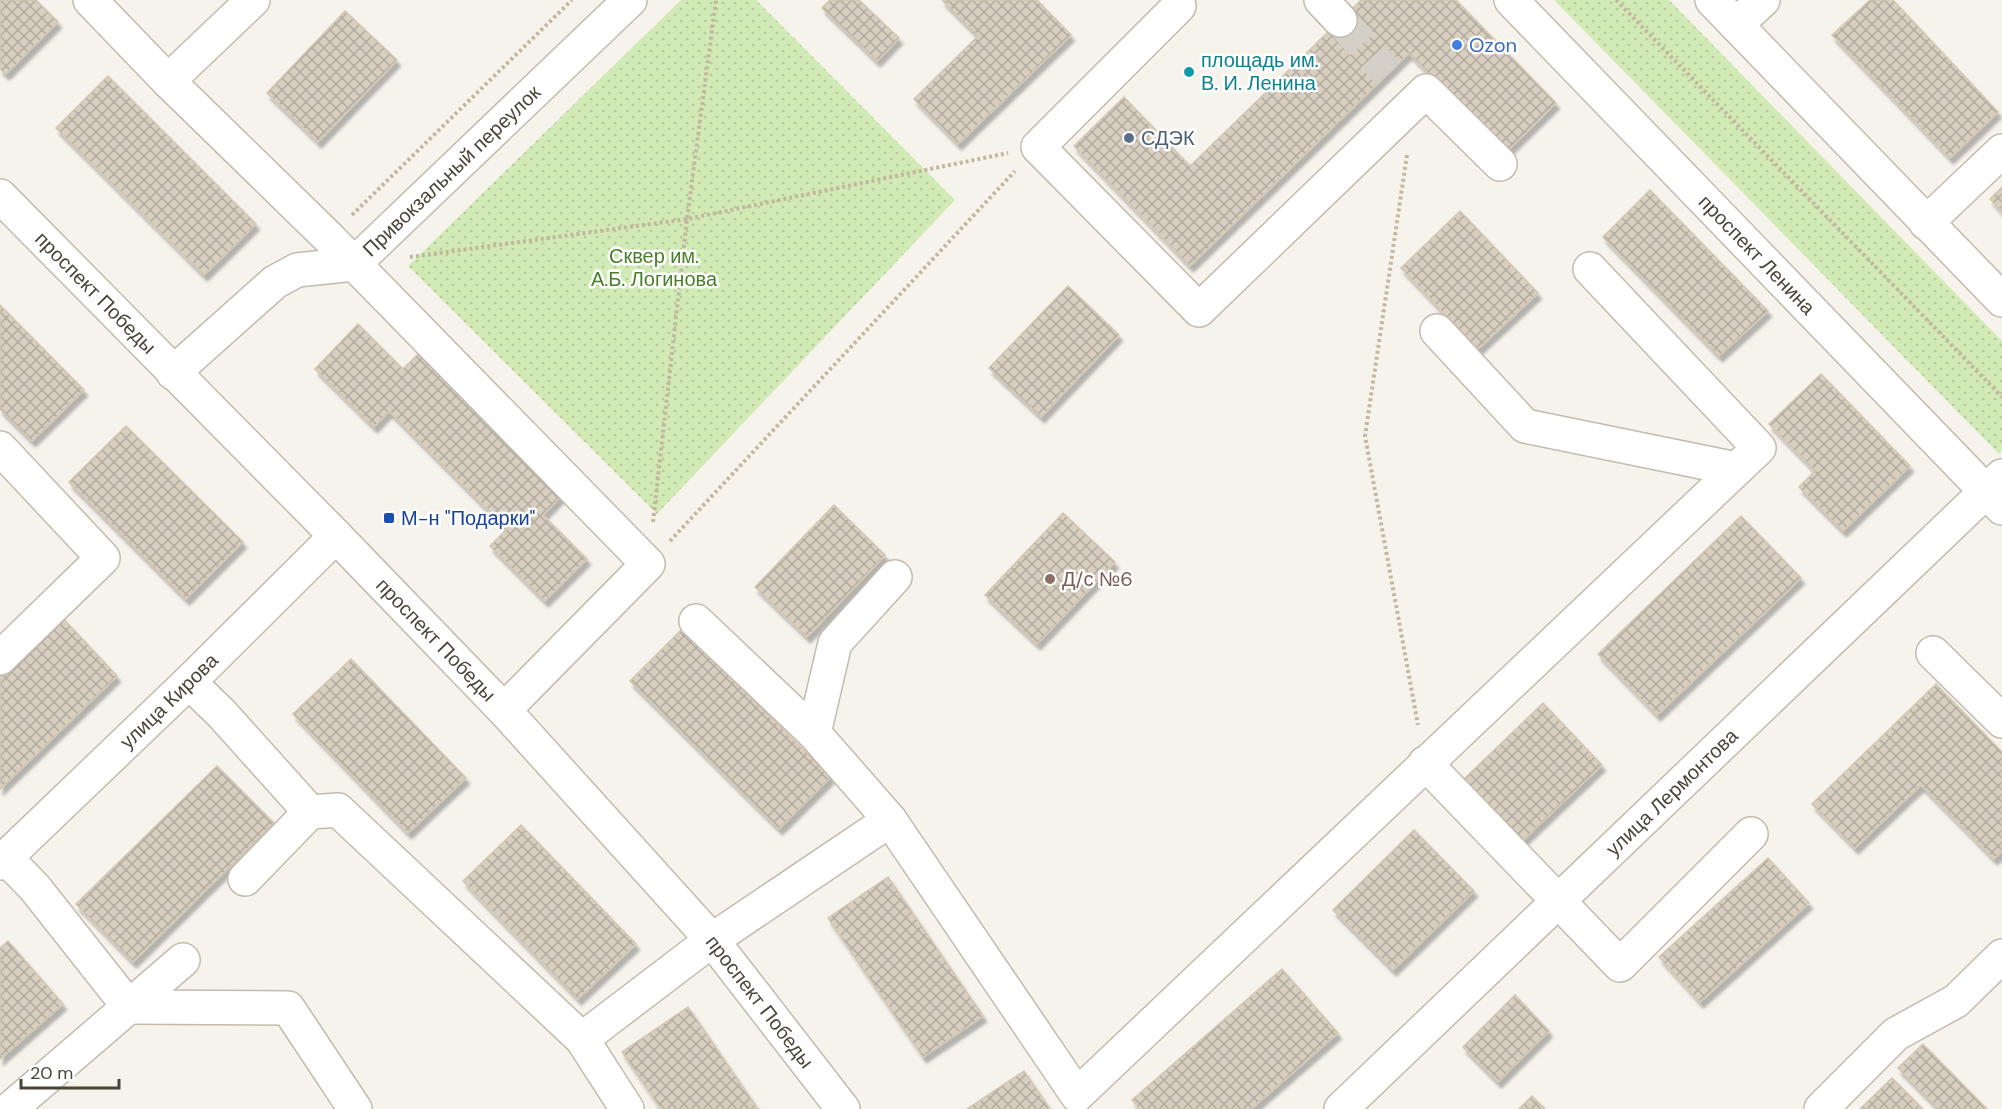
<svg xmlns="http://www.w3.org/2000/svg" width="2002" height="1109" viewBox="0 0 2002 1109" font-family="'DM Sans',sans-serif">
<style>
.park{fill:url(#park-dots)}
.building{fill:url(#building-cross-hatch);stroke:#d3c7b4;stroke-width:1.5;filter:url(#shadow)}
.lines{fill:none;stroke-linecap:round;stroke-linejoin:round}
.minor-tunnel{stroke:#d4d0c8;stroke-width:33;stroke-dasharray:33 16;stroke-linecap:butt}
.minor-casing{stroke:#c2bbae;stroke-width:36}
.path{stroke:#c4b79f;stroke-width:4;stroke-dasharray:3 3;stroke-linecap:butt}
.minor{stroke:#fff;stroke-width:33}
.shop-dot{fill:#3f7fe0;stroke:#fff;stroke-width:2}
.culture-dot{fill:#0f9aa8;stroke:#fff;stroke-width:2}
.service-dot{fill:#5c6f8a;stroke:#fff;stroke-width:2}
.transit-dot{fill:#1a4fb4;stroke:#fff;stroke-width:2}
.education-dot{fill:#8d6e63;stroke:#fff;stroke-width:2}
.labels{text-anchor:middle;stroke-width:5;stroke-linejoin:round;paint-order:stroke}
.shop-label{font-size:20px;fill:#366cbe;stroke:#fff;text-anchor:start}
.culture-label{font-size:20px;fill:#0d838f;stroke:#fff;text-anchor:start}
.service-label{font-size:20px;fill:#4e5e75;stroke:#fff;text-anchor:start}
.street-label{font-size:20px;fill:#4b4439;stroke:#fff}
.park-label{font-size:20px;fill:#4a7f2a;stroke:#fff}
.transit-label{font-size:20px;fill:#164399;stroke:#fff;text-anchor:start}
.education-label{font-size:20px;fill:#785e54;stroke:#fff;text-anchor:start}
</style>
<defs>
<pattern id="park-dots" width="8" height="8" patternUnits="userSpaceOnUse" patternTransform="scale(1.5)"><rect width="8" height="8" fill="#d2eab5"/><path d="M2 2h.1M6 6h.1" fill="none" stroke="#b6ca9c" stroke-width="1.8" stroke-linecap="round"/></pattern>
<pattern id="building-cross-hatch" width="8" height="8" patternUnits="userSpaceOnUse" patternTransform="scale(1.5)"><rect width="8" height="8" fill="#d8cfc1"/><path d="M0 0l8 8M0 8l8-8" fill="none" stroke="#b1aa9e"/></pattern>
<filter id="shadow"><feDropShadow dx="3.5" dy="6" stdDeviation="1.5" flood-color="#0004"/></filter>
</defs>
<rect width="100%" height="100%" fill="#f6f3ec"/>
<path class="park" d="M 681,0 L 756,0 L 955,200 L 657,514 L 408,266 Z
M 1554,0 L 1669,0 L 2002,341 L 2002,450 L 1999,454 Z"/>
<path class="building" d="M 0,0 L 36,0 L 58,22 L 6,74 L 0,69 Z
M 830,0 L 859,0 L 899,38 L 877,61 L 822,8 Z
M 942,0 L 1037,0 L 1071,35 L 958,144 L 914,99 L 978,36 Z
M 1361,0 L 1456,0 L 1556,103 L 1505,153 L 1409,53 L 1190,266 L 1074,146 L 1124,97 L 1190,166 Z
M 1870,0 L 1893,0 L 1998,112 L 1950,158 L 1832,35 Z
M 345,11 L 397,60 L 318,142 L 267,93 Z
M 108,76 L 256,224 L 204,275 L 56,128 Z
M 2002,187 L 2002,212 L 1990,199 Z
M 1650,190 L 1768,311 L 1719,356 L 1603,237 Z
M 1460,211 L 1538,293 L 1478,349 L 1401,268 Z
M 1068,286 L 1119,335 L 1041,417 L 989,368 Z
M 0,305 L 84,390 L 32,441 L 0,409 Z
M 358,324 L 403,369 L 419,353 L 562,495 L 543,515 L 587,559 L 545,601 L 490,546 L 507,529 L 389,411 L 374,427 L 315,369 Z
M 1821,374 L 1910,466 L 1843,531 L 1799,487 L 1815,471 L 1769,424 Z
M 126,426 L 243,542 L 186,599 L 69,482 Z
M 834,505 L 885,555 L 807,637 L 755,587 Z
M 1063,513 L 1115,562 L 1037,644 L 985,595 Z
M 1741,516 L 1801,578 L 1657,715 L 1598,654 Z
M 59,614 L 117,676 L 0,789 L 0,671 Z
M 682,629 L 831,777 L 779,829 L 630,681 Z
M 351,659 L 466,778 L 408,833 L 293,714 Z
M 1936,684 L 2002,752 L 2002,851 L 1994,859 L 1921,785 L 1855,848 L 1812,804 Z
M 1543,703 L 1602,765 L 1520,843 L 1461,782 Z
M 217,766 L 274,823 L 133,962 L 76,904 Z
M 521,825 L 636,944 L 578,999 L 463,881 Z
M 1414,830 L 1474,891 L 1393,970 L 1333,910 Z
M 1768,858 L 1809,903 L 1700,1002 L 1659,957 Z
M 888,877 L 983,1016 L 923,1057 L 828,918 Z
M 8,941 L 63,1004 L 0,1059 L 0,948 Z
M 1282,969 L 1338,1033 L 1251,1109 L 1140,1109 L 1132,1100 Z
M 1515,995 L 1549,1031 L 1498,1082 L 1463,1047 Z
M 688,1007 L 758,1109 L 661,1109 L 622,1052 Z
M 1923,1044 L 1987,1109 L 1939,1109 L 1898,1068 Z
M 1024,1071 L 1050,1109 L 967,1109 Z
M 1892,1078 L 1923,1109 L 1860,1109 Z
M 1532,1096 L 1545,1109 L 1519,1109 Z"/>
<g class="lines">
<path class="minor-tunnel" d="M 1340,20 L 1388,73"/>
<g class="minor-casing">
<g id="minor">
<path d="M 90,0 L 168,81 L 329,238 L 648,564 L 504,710"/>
<path d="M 1321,0 L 1340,20"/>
<path id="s1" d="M 1511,0 L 2002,508"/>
<path d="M 1712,0 L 2002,300"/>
<path d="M 1179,6 L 1038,147 L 1199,310 L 1426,91 L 1500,164"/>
<path d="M 1736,25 L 1763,0"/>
<path d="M 168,81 L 253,0"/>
<path id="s2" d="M 0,196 L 336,536 L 504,710 L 712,940 L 843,1109"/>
<path d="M 1926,223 L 2002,151"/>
<path d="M 1437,331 L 1525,426 L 1736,469"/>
<path id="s3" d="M 173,373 L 275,282 L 297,270 L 354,264 L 630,0"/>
<path d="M 0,448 L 103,558 L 0,658"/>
<path d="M 696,621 L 814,733 L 890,820 L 1077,1095 L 1759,448 L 1590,269"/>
<path d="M 1933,653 L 2002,721"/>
<path d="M 189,682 L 222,714 L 310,812 L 338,810 L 582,1039 L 627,1109"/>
<path d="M 814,733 L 835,643 L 895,577"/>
<path d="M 1425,763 L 1620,965 L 1751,834"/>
<path d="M 6,858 L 35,888 L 129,1007 L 288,1008 L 355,1109"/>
<path id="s4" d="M 0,863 L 189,682 L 336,536"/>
<path d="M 245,879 L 310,812"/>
<path d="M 582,1039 L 712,940 L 890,820"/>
<path d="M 10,1109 L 183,960"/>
<path id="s5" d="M 1341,1109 L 2002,476"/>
<path d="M 1821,1109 L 1896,1034 L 1956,1001 L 2002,956"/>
</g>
</g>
<path class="path" d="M 1616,0 L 2002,397
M 1407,155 L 1365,436 L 1418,725
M 352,215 L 572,0
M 410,257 L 687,219 L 1008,153
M 653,522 L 687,219 L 716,0
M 670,541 L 1015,171"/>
<use href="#minor" class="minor"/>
</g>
<circle class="shop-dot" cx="1457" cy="45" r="6"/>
<circle class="culture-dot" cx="1189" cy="72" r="6"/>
<circle class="service-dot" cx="1129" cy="138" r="6"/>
<rect class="transit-dot" x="383" y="512" width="12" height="12" rx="3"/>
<circle class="education-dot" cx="1050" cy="579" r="6"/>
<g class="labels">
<g class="shop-label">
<text x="1469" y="52">Ozon</text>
</g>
<g class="culture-label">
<text x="1201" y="67">площадь им.<tspan x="1201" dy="23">В. И. Ленина</tspan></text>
</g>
<g class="service-label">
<text x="1141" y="145">СДЭК</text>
</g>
<g class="street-label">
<text dy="7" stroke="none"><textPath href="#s3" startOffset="354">Привокзальный переулок</textPath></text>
<text dy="7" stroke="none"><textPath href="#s1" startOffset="354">проспект Ленина</textPath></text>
<text dy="7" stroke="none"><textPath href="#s2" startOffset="136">проспект Победы</textPath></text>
<text dy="7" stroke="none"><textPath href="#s2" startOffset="622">проспект Победы</textPath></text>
<text dy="7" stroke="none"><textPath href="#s4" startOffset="234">улица Кирова</textPath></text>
<text dy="7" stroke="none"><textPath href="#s5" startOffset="458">улица Лермонтова</textPath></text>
<text dy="7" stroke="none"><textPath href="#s2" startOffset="1108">проспект Победы</textPath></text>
</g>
<g class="park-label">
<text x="654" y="263">Сквер им.<tspan x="654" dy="23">А.Б. Логинова</tspan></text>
</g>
<g class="transit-label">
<text x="401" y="525">М-н "Подарки"</text>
</g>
<g class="education-label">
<text x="1062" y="586">Д/с №6</text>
</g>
</g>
<path d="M21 1079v9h98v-9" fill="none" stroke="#4b4439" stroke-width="3"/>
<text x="30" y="1079" font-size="18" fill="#4b4439" stroke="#ffffff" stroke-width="4.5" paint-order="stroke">20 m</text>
</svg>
